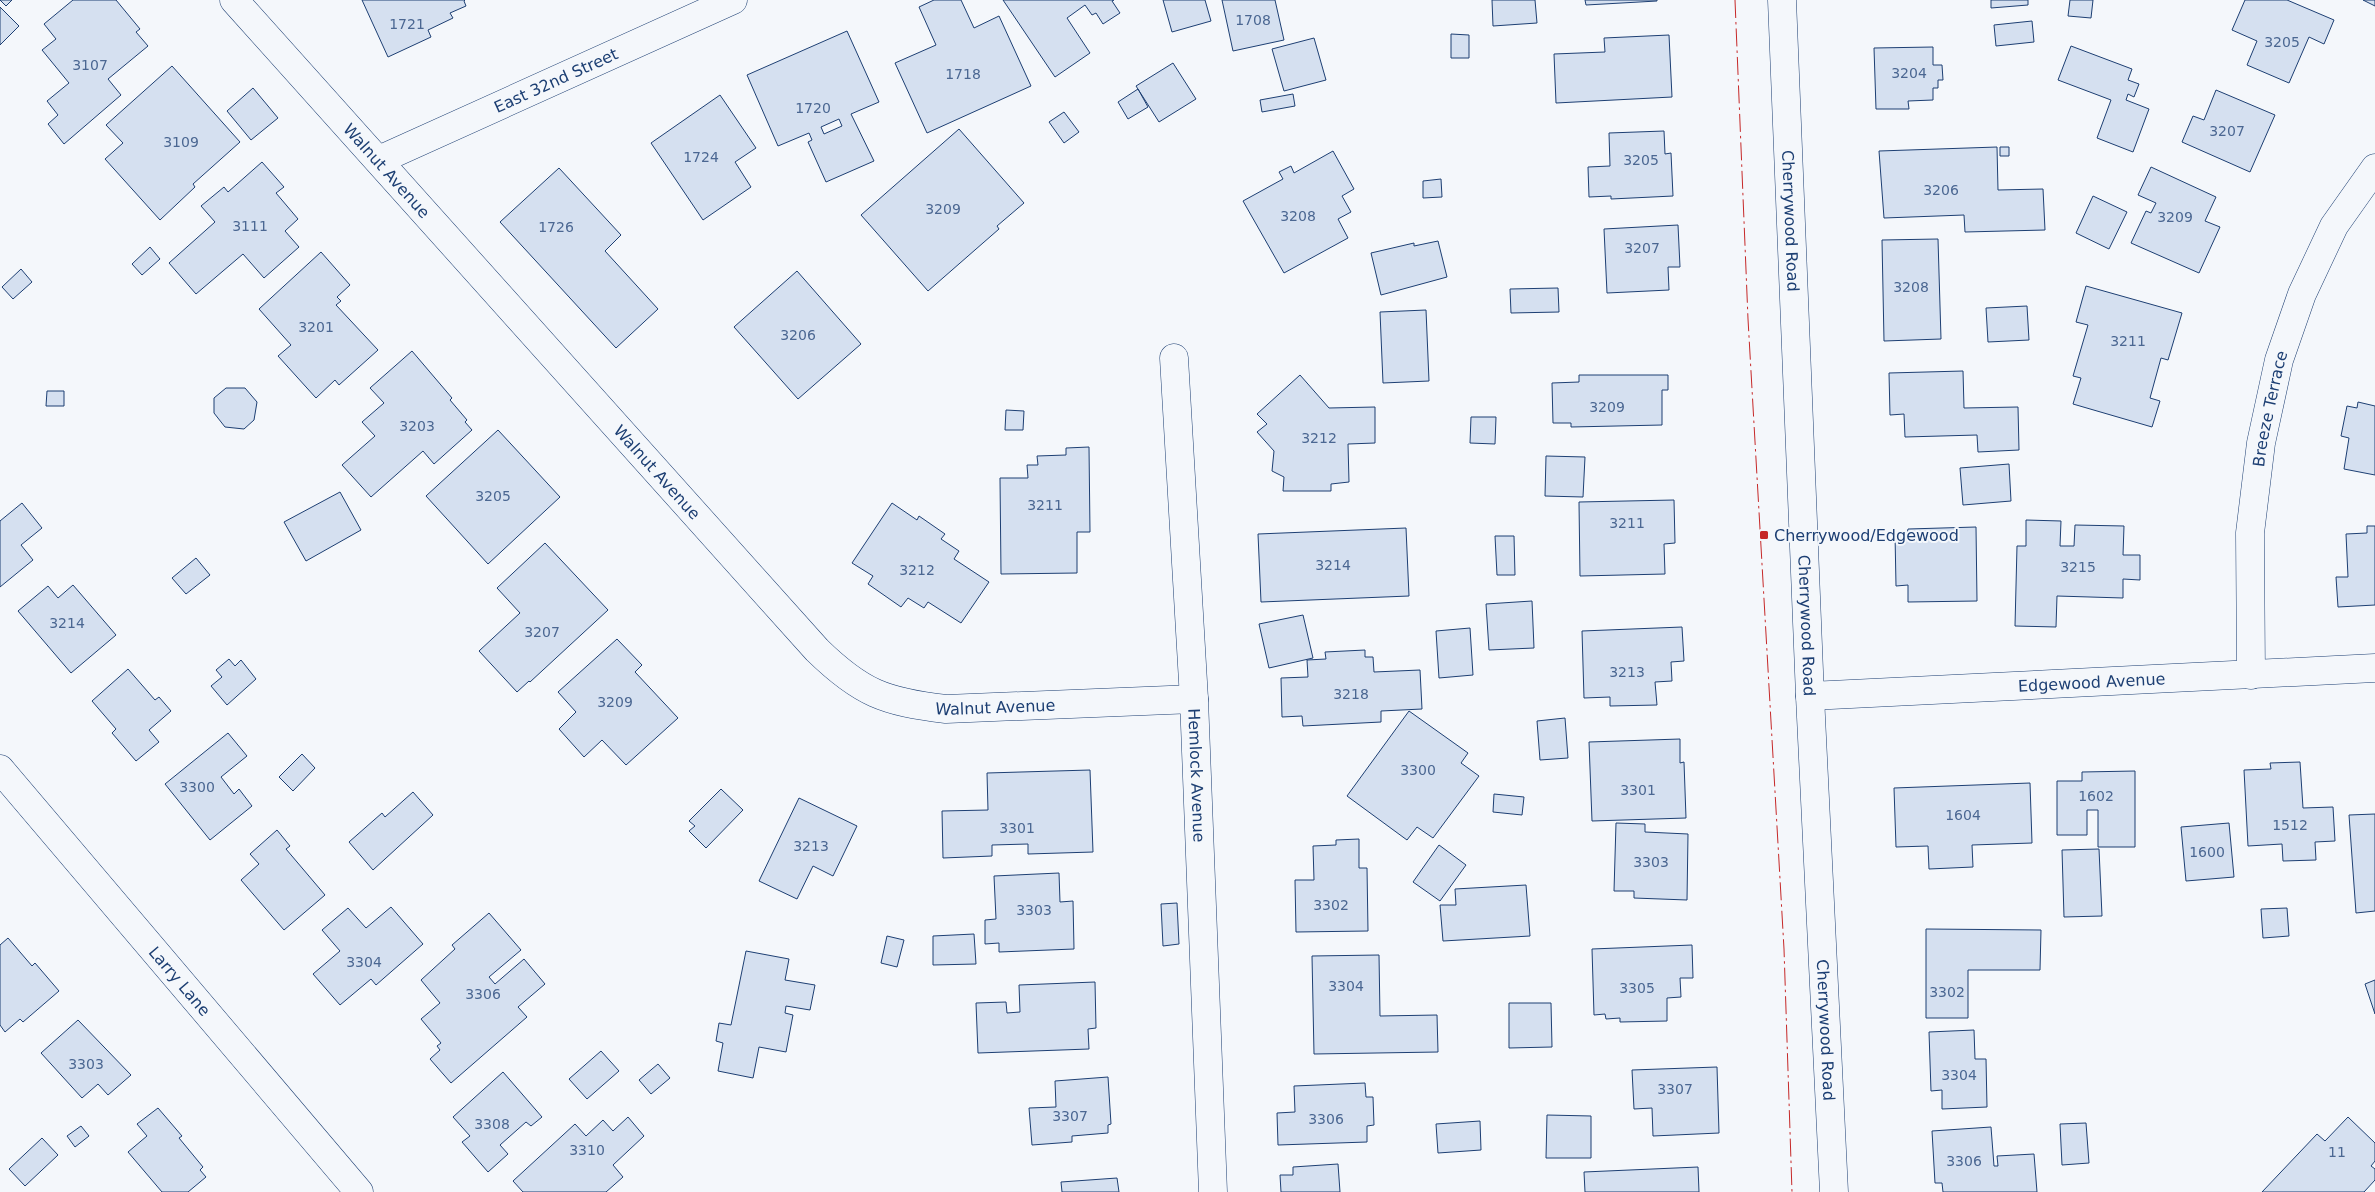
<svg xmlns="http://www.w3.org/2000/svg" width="2375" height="1192" viewBox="0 0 2375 1192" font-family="'DejaVu Sans',sans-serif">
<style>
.building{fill:#d5e0f0;stroke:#1d3f73;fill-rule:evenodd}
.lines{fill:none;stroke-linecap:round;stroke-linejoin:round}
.street-casing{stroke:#1d3f73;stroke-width:29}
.secondary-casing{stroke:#1d3f73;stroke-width:29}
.street{stroke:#f4f7fb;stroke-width:28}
.secondary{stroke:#f4f7fb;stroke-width:28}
.power{stroke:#c62828;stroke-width:1;stroke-dasharray:18 4 2.5 4;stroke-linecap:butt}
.poi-dot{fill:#c62828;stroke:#f4f7fb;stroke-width:2}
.labels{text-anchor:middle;stroke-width:4;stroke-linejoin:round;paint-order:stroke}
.number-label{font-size:14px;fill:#4b6792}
.street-label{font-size:16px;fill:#1d3f73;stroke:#f4f7fb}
.poi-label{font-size:16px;fill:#1d3f73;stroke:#f4f7fb;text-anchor:start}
</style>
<rect width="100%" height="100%" fill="#f4f7fb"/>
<path class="building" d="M 0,0 L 12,0 L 6,6 Z
M 73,0 L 116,0 L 140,29 L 136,32 L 148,46 L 108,79 L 121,95 L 64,144 L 48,124 L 58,115 L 47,101 L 69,83 L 42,50 L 56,39 L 44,24 Z
M 362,0 L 465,0 L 464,1 L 466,6 L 450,13 L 453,18 L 428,30 L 431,37 L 388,57 Z
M 934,0 L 961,0 L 974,28 L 999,16 L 1031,86 L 927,133 L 895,63 L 936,45 L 919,7 Z
M 1003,0 L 1114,0 L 1112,1 L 1120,13 L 1103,24 L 1096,13 L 1092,15 L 1085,5 L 1067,18 L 1090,53 L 1055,77 Z
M 1163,0 L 1205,0 L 1211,21 L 1172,32 Z
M 1222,0 L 1275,0 L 1284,40 L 1233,51 Z
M 1492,0 L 1535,0 L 1537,23 L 1493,26 Z
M 1585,0 L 1657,0 L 1657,1 L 1586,5 Z
M 1991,0 L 2028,0 L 2028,5 L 1991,8 Z
M 2070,0 L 2093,0 L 2091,18 L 2068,16 Z
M 2245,0 L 2287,0 L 2334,20 L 2324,44 L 2309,37 L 2289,83 L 2247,65 L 2257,41 L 2232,30 Z
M 2363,0 L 2375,0 L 2375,6 Z
M 0,7 L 19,26 L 0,45 Z
M 2032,21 L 2034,42 L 1996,46 L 1994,25 Z
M 847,31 L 879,102 L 851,114 L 874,161 L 826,182 L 808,142 L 812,140 L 809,133 L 778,146 L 747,75 ZM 839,119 L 842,126 L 824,134 L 821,127 Z
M 1451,34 L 1469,35 L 1469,58 L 1451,58 Z
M 1669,35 L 1672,97 L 1556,103 L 1554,54 L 1605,52 L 1604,38 Z
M 1314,38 L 1326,80 L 1284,91 L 1272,49 Z
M 2071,46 L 2132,69 L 2128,80 L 2139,84 L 2134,97 L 2128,94 L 2126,100 L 2149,109 L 2133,152 L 2097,138 L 2111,100 L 2058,80 Z
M 1933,47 L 1933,65 L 1942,65 L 1943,80 L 1938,80 L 1938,88 L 1933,88 L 1933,100 L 1908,101 L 1909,109 L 1876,109 L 1874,48 Z
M 1173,63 L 1196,99 L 1159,122 L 1136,86 Z
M 172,66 L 240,142 L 193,184 L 195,187 L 160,220 L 105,159 L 123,143 L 106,125 Z
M 253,88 L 278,118 L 251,140 L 227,111 Z
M 1138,89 L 1148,107 L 1128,119 L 1118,102 Z
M 2216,90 L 2275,115 L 2250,172 L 2182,142 L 2193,116 L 2204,120 Z
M 1293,94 L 1295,106 L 1262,112 L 1260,100 Z
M 720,95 L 756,148 L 735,162 L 751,187 L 703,220 L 651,143 Z
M 1064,112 L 1079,132 L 1064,143 L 1049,122 Z
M 959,129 L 1024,203 L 997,226 L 999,229 L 928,291 L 861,215 Z
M 1664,131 L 1665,154 L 1671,153 L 1673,196 L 1611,199 L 1611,196 L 1589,197 L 1588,167 L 1610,166 L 1609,133 Z
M 1997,147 L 1998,190 L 2043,189 L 2045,230 L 1965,232 L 1964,215 L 1884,218 L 1879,151 Z
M 2000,147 L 2009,147 L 2009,156 L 2000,156 Z
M 1333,151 L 1354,189 L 1342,196 L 1351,212 L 1338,219 L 1348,238 L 1284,273 L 1243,201 L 1283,179 L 1279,172 L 1291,166 L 1294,173 Z
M 262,162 L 284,187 L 276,193 L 298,219 L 285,231 L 299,247 L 264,278 L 243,254 L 196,294 L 169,263 L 215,222 L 201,206 L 224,187 L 228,192 Z
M 2151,167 L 2216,197 L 2205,221 L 2220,227 L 2199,273 L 2131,243 L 2146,211 L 2151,213 L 2156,203 L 2138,195 Z
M 559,168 L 621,235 L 605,251 L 658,309 L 616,348 L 500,222 Z
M 1441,179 L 1442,197 L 1423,198 L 1423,181 Z
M 2093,196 L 2127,212 L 2109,249 L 2076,233 Z
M 1678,225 L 1680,267 L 1668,267 L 1669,290 L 1607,293 L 1604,229 Z
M 1938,239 L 1941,339 L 1884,341 L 1882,240 Z
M 1438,241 L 1447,277 L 1381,295 L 1371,253 L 1414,243 L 1414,246 Z
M 150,247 L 160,259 L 142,275 L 132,264 Z
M 321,252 L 350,285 L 337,297 L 341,301 L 336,305 L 378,350 L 339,385 L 335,380 L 316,398 L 278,356 L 291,345 L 259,309 Z
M 21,269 L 32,282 L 13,299 L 2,287 Z
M 797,271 L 861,344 L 798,399 L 734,327 Z
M 2086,286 L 2182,313 L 2168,360 L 2161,358 L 2150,398 L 2160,401 L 2152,427 L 2073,404 L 2081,378 L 2073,376 L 2088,325 L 2076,322 Z
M 1558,288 L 1559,312 L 1511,313 L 1510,289 Z
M 2027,306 L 2029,340 L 1988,342 L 1986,308 Z
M 1426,310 L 1429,381 L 1383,383 L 1380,312 Z
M 412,351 L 452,398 L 450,400 L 467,420 L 465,422 L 472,430 L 434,464 L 423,451 L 371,497 L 342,465 L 375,436 L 362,422 L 384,403 L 370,388 Z
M 1963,371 L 1964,408 L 2018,407 L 2019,450 L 1978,452 L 1977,435 L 1905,437 L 1904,414 L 1890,415 L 1889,373 Z
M 1300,375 L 1329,408 L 1375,407 L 1375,443 L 1348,444 L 1349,482 L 1331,484 L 1331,491 L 1283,491 L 1284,477 L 1272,471 L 1274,451 L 1257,432 L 1267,424 L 1257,414 Z
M 1579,375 L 1668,375 L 1668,390 L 1662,390 L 1662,425 L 1571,427 L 1571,423 L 1553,423 L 1552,383 L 1579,382 Z
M 226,388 L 245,388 L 257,402 L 254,420 L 244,429 L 225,427 L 214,413 L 214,398 Z
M 47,391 L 64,391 L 64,406 L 46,406 Z
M 2358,402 L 2375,406 L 2375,475 L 2344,469 L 2349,438 L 2341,436 L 2347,406 L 2357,408 Z
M 1006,410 L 1024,411 L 1023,430 L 1005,430 Z
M 1471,417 L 1496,417 L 1495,444 L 1470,443 Z
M 498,430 L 560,497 L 488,564 L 426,496 Z
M 1089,447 L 1090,532 L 1077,532 L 1077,573 L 1001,574 L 1000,478 L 1028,478 L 1027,465 L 1038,465 L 1037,456 L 1066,455 L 1066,448 Z
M 1546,456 L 1585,457 L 1583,497 L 1545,496 Z
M 2009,464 L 2011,501 L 1963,505 L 1960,468 Z
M 340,492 L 361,530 L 306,561 L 284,522 Z
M 1674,500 L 1675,543 L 1664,544 L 1665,574 L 1580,576 L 1579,502 Z
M 22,503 L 42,528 L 21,545 L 33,560 L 0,587 L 0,521 Z
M 892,503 L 917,520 L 919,516 L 945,534 L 941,539 L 959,551 L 954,559 L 989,582 L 961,623 L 928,602 L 924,608 L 908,598 L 901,607 L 868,584 L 873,576 L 852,563 Z
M 2026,520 L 2061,521 L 2060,546 L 2074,546 L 2075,525 L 2124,526 L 2123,555 L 2140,555 L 2140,580 L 2123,579 L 2123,598 L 2057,596 L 2056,627 L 2015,626 L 2017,546 L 2026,546 Z
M 2367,526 L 2375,526 L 2375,605 L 2338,607 L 2336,577 L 2348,577 L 2346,534 L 2367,533 Z
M 1976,527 L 1977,601 L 1908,602 L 1908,585 L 1896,586 L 1895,534 L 1907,534 L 1908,529 Z
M 1406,528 L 1409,596 L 1261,602 L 1258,534 Z
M 1495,536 L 1514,536 L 1515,575 L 1497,575 Z
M 545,543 L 608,610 L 530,682 L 529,681 L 517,692 L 479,651 L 520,613 L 497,588 Z
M 196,558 L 210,575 L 186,594 L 172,578 Z
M 73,585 L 116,635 L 71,673 L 18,611 L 48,586 L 58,598 Z
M 1532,601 L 1534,648 L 1489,650 L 1486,604 Z
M 1303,615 L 1313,658 L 1269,668 L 1259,624 Z
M 1682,627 L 1684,661 L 1671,662 L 1672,681 L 1655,682 L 1657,705 L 1610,706 L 1610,697 L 1584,698 L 1582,631 Z
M 1470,628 L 1473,675 L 1439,678 L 1436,631 Z
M 617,639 L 642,665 L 635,672 L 678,718 L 626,765 L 602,740 L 584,757 L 559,729 L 576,712 L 558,692 Z
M 1365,650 L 1365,657 L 1373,657 L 1374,672 L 1420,670 L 1422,709 L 1381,711 L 1381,722 L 1303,726 L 1302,716 L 1282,717 L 1281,678 L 1308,677 L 1307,660 L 1326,659 L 1325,652 Z
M 229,659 L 235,666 L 241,660 L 256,679 L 227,705 L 211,686 L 222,677 L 216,670 Z
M 128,669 L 155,700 L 159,697 L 171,711 L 149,730 L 159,742 L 136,761 L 112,733 L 116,729 L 92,701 Z
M 1409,711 L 1468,753 L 1461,763 L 1479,776 L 1433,838 L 1417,827 L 1407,840 L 1347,796 Z
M 1565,718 L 1568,758 L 1540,760 L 1537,721 Z
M 228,733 L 247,756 L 221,777 L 234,794 L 239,789 L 252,806 L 210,840 L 165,784 Z
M 1680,739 L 1680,763 L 1684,762 L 1686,818 L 1592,821 L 1589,742 Z
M 302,754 L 315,768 L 293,791 L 279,777 Z
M 2300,762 L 2303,808 L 2333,807 L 2335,841 L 2315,842 L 2316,860 L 2283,861 L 2282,844 L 2248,846 L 2244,770 L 2271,769 L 2270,763 Z
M 1090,770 L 1093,852 L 1028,854 L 1028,844 L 992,845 L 992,856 L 943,858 L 942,811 L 988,810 L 987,773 Z
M 2135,771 L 2135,847 L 2098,847 L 2098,810 L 2087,810 L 2087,835 L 2057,835 L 2057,781 L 2082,781 L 2082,772 Z
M 2030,783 L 2032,843 L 1972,845 L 1973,867 L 1929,869 L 1928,846 L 1896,847 L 1894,788 Z
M 721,789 L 743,810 L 706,848 L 689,831 L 695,826 L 689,821 Z
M 413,792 L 433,815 L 373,870 L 349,842 L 382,813 L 385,817 Z
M 1494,794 L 1524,797 L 1522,815 L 1493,812 Z
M 799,798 L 857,826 L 833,876 L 813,866 L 797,899 L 759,881 Z
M 2375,814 L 2375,911 L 2356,913 L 2349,815 Z
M 1616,823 L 1645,824 L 1645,832 L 1688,834 L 1687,900 L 1634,898 L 1634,891 L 1614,891 Z
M 2229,823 L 2234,877 L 2186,881 L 2181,827 Z
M 277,830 L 290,846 L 286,849 L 325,895 L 284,930 L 241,880 L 259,864 L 250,854 Z
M 1359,839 L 1359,868 L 1367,868 L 1368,931 L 1296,932 L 1295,880 L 1314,880 L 1313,846 L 1336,845 L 1336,840 Z
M 1439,845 L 1466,865 L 1440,901 L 1413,882 Z
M 2099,849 L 2102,916 L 2064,917 L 2062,850 Z
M 1059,873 L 1060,902 L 1073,901 L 1074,949 L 999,952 L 999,943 L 985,944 L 985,920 L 996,919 L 994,876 Z
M 1526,885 L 1530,936 L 1443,941 L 1440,905 L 1456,905 L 1455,889 Z
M 1177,903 L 1179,944 L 1163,946 L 1161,904 Z
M 391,907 L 423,944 L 376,985 L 371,979 L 340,1005 L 313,974 L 340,951 L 322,930 L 348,908 L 366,928 Z
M 2287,908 L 2289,936 L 2263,938 L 2261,909 Z
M 489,913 L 521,950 L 489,977 L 495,984 L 524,959 L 545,984 L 518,1007 L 527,1017 L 451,1083 L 430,1059 L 440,1050 L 437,1046 L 441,1043 L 421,1019 L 440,1003 L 421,980 L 455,949 L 452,945 Z
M 1926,929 L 2041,930 L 2040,970 L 1968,970 L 1968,1018 L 1926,1018 Z
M 974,934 L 976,964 L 933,965 L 933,936 Z
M 887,936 L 904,940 L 897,967 L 881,963 Z
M 8,938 L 32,966 L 35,963 L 59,991 L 23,1022 L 20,1019 L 5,1032 L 0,1025 L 0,945 Z
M 1692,945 L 1693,978 L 1680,978 L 1681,997 L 1667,998 L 1667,1021 L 1620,1022 L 1620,1018 L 1606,1019 L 1605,1014 L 1594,1015 L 1592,949 Z
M 746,951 L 789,959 L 785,980 L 815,985 L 810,1010 L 786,1006 L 785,1013 L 793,1015 L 786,1052 L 759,1047 L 753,1078 L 718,1071 L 723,1043 L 716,1041 L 719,1023 L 731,1025 Z
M 1379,955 L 1380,1016 L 1437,1015 L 1438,1052 L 1314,1054 L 1312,956 Z
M 2375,980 L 2375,1014 L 2365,984 Z
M 1095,982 L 1096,1028 L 1088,1029 L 1089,1049 L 978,1053 L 976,1003 L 1006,1002 L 1007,1013 L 1020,1012 L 1019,985 Z
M 1509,1003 L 1551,1003 L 1552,1047 L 1509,1048 Z
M 78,1020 L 131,1075 L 108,1095 L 98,1084 L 82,1098 L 41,1053 Z
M 1974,1030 L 1975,1059 L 1986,1059 L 1987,1107 L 1942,1109 L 1942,1090 L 1931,1091 L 1929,1032 Z
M 601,1051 L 619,1071 L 587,1099 L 569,1079 Z
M 658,1064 L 670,1078 L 651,1094 L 639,1080 Z
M 1717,1067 L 1719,1133 L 1653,1136 L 1652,1108 L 1634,1109 L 1632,1070 Z
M 503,1072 L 542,1117 L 531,1126 L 526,1122 L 500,1145 L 508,1154 L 488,1172 L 462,1142 L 470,1136 L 453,1117 Z
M 1108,1077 L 1111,1124 L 1108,1125 L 1108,1133 L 1072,1136 L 1072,1142 L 1032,1145 L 1029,1108 L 1056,1107 L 1055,1081 Z
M 1365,1083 L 1366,1097 L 1373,1097 L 1374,1125 L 1367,1126 L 1367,1142 L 1278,1145 L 1277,1113 L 1295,1112 L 1294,1086 Z
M 158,1108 L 182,1136 L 179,1138 L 203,1167 L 200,1170 L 206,1177 L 188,1192 L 162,1192 L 128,1152 L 147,1136 L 137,1124 Z
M 1547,1115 L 1591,1116 L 1591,1158 L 1546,1158 Z
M 628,1117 L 644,1136 L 613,1165 L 623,1177 L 606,1192 L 523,1192 L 513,1181 L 575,1124 L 586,1136 L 603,1120 L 613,1131 Z
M 2348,1117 L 2375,1143 L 2375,1161 L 2371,1166 L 2375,1169 L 2375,1180 L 2364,1192 L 2262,1192 L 2317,1134 L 2325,1141 Z
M 1480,1121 L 1481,1150 L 1438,1153 L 1436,1124 Z
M 2086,1123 L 2089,1163 L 2062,1165 L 2060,1124 Z
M 81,1126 L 89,1136 L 75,1147 L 67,1136 Z
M 1991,1127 L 1994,1166 L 1998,1166 L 1997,1156 L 2034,1154 L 2037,1192 L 1943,1192 L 1942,1183 L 1935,1183 L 1932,1131 Z
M 42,1138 L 58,1155 L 25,1186 L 9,1169 Z
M 1338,1164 L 1340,1192 L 1281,1192 L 1280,1175 L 1293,1175 L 1293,1167 Z
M 1698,1167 L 1699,1192 L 1585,1192 L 1584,1172 Z
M 1117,1178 L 1119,1192 L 1062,1192 L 1061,1182 Z"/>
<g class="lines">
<g class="street-casing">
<g id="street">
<path id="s1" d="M 234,0 L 817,650 C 861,693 885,702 946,709 L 1194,699"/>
<path id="s2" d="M 379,160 L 733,0"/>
<path id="s3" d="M 1174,358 L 1194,699 L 1213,1192"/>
<path id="s4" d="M 2251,675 L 2250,533 L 2261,443 L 2279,360 L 2302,294 L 2334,226 L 2375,168"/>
<path id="s5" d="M 1810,696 L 2375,668"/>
<path id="s6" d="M 0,769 L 359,1192"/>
</g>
</g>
<g class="secondary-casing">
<g id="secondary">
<path id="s7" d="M 1782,0 L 1810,696 L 1834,1192"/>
</g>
</g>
<use href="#street" class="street"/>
<use href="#secondary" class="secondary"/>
<path class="power" d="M 1735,0 L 1748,319 L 1784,949 L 1792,1192"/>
</g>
<rect class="poi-dot" x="1759" y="530" width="10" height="10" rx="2.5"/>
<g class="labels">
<g class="number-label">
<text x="1253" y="25">1708</text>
<text x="407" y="29">1721</text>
<text x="2282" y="47">3205</text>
<text x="90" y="70">3107</text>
<text x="1909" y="78">3204</text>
<text x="963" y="79">1718</text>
<text x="813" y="113">1720</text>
<text x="2227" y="136">3207</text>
<text x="181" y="147">3109</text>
<text x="701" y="162">1724</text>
<text x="1641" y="165">3205</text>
<text x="1941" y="195">3206</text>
<text x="943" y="214">3209</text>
<text x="1298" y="221">3208</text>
<text x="2175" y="222">3209</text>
<text x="250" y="231">3111</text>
<text x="556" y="232">1726</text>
<text x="1642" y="253">3207</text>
<text x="1911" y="292">3208</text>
<text x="316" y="332">3201</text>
<text x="798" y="340">3206</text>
<text x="2128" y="346">3211</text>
<text x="1607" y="412">3209</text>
<text x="417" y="431">3203</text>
<text x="1319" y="443">3212</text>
<text x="493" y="501">3205</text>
<text x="1045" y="510">3211</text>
<text x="1627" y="528">3211</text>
<text x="1333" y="570">3214</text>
<text x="2078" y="572">3215</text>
<text x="917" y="575">3212</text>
<text x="67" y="628">3214</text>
<text x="542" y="637">3207</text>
<text x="1627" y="677">3213</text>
<text x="1351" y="699">3218</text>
<text x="615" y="707">3209</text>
<text x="1418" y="775">3300</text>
<text x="197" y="792">3300</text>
<text x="1638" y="795">3301</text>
<text x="2096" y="801">1602</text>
<text x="1963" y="820">1604</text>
<text x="2290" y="830">1512</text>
<text x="1017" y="833">3301</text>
<text x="811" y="851">3213</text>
<text x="2207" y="857">1600</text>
<text x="1651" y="867">3303</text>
<text x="1331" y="910">3302</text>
<text x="1034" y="915">3303</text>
<text x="364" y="967">3304</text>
<text x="1346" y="991">3304</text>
<text x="1637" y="993">3305</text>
<text x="1947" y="997">3302</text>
<text x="483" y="999">3306</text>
<text x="86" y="1069">3303</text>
<text x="1959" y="1080">3304</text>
<text x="1675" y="1094">3307</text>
<text x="1070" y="1121">3307</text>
<text x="1326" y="1124">3306</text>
<text x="492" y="1129">3308</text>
<text x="587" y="1155">3310</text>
<text x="2337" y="1157">11</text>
<text x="1964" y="1166">3306</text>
</g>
<g class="street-label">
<text dy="6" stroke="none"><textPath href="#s2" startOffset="194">East 32nd Street</textPath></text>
<text dy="6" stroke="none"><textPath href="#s1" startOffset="229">Walnut Avenue</textPath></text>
<text dy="6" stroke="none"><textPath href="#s7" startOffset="221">Cherrywood Road</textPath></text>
<text dy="6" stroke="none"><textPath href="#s4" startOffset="268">Breeze Terrace</textPath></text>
<text dy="6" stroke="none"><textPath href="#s1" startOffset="634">Walnut Avenue</textPath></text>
<text dy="6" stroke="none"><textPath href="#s7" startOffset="626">Cherrywood Road</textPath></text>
<text dy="6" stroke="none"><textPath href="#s5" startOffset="282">Edgewood Avenue</textPath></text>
<text dy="6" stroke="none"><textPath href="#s1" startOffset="1068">Walnut Avenue</textPath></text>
<text dy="6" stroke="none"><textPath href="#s3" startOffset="418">Hemlock Avenue</textPath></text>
<text dy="6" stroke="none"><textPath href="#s6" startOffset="278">Larry Lane</textPath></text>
<text dy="6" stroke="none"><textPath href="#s7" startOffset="1031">Cherrywood Road</textPath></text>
</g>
<g class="poi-label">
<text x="1774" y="541">Cherrywood/Edgewood</text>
</g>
</g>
</svg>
